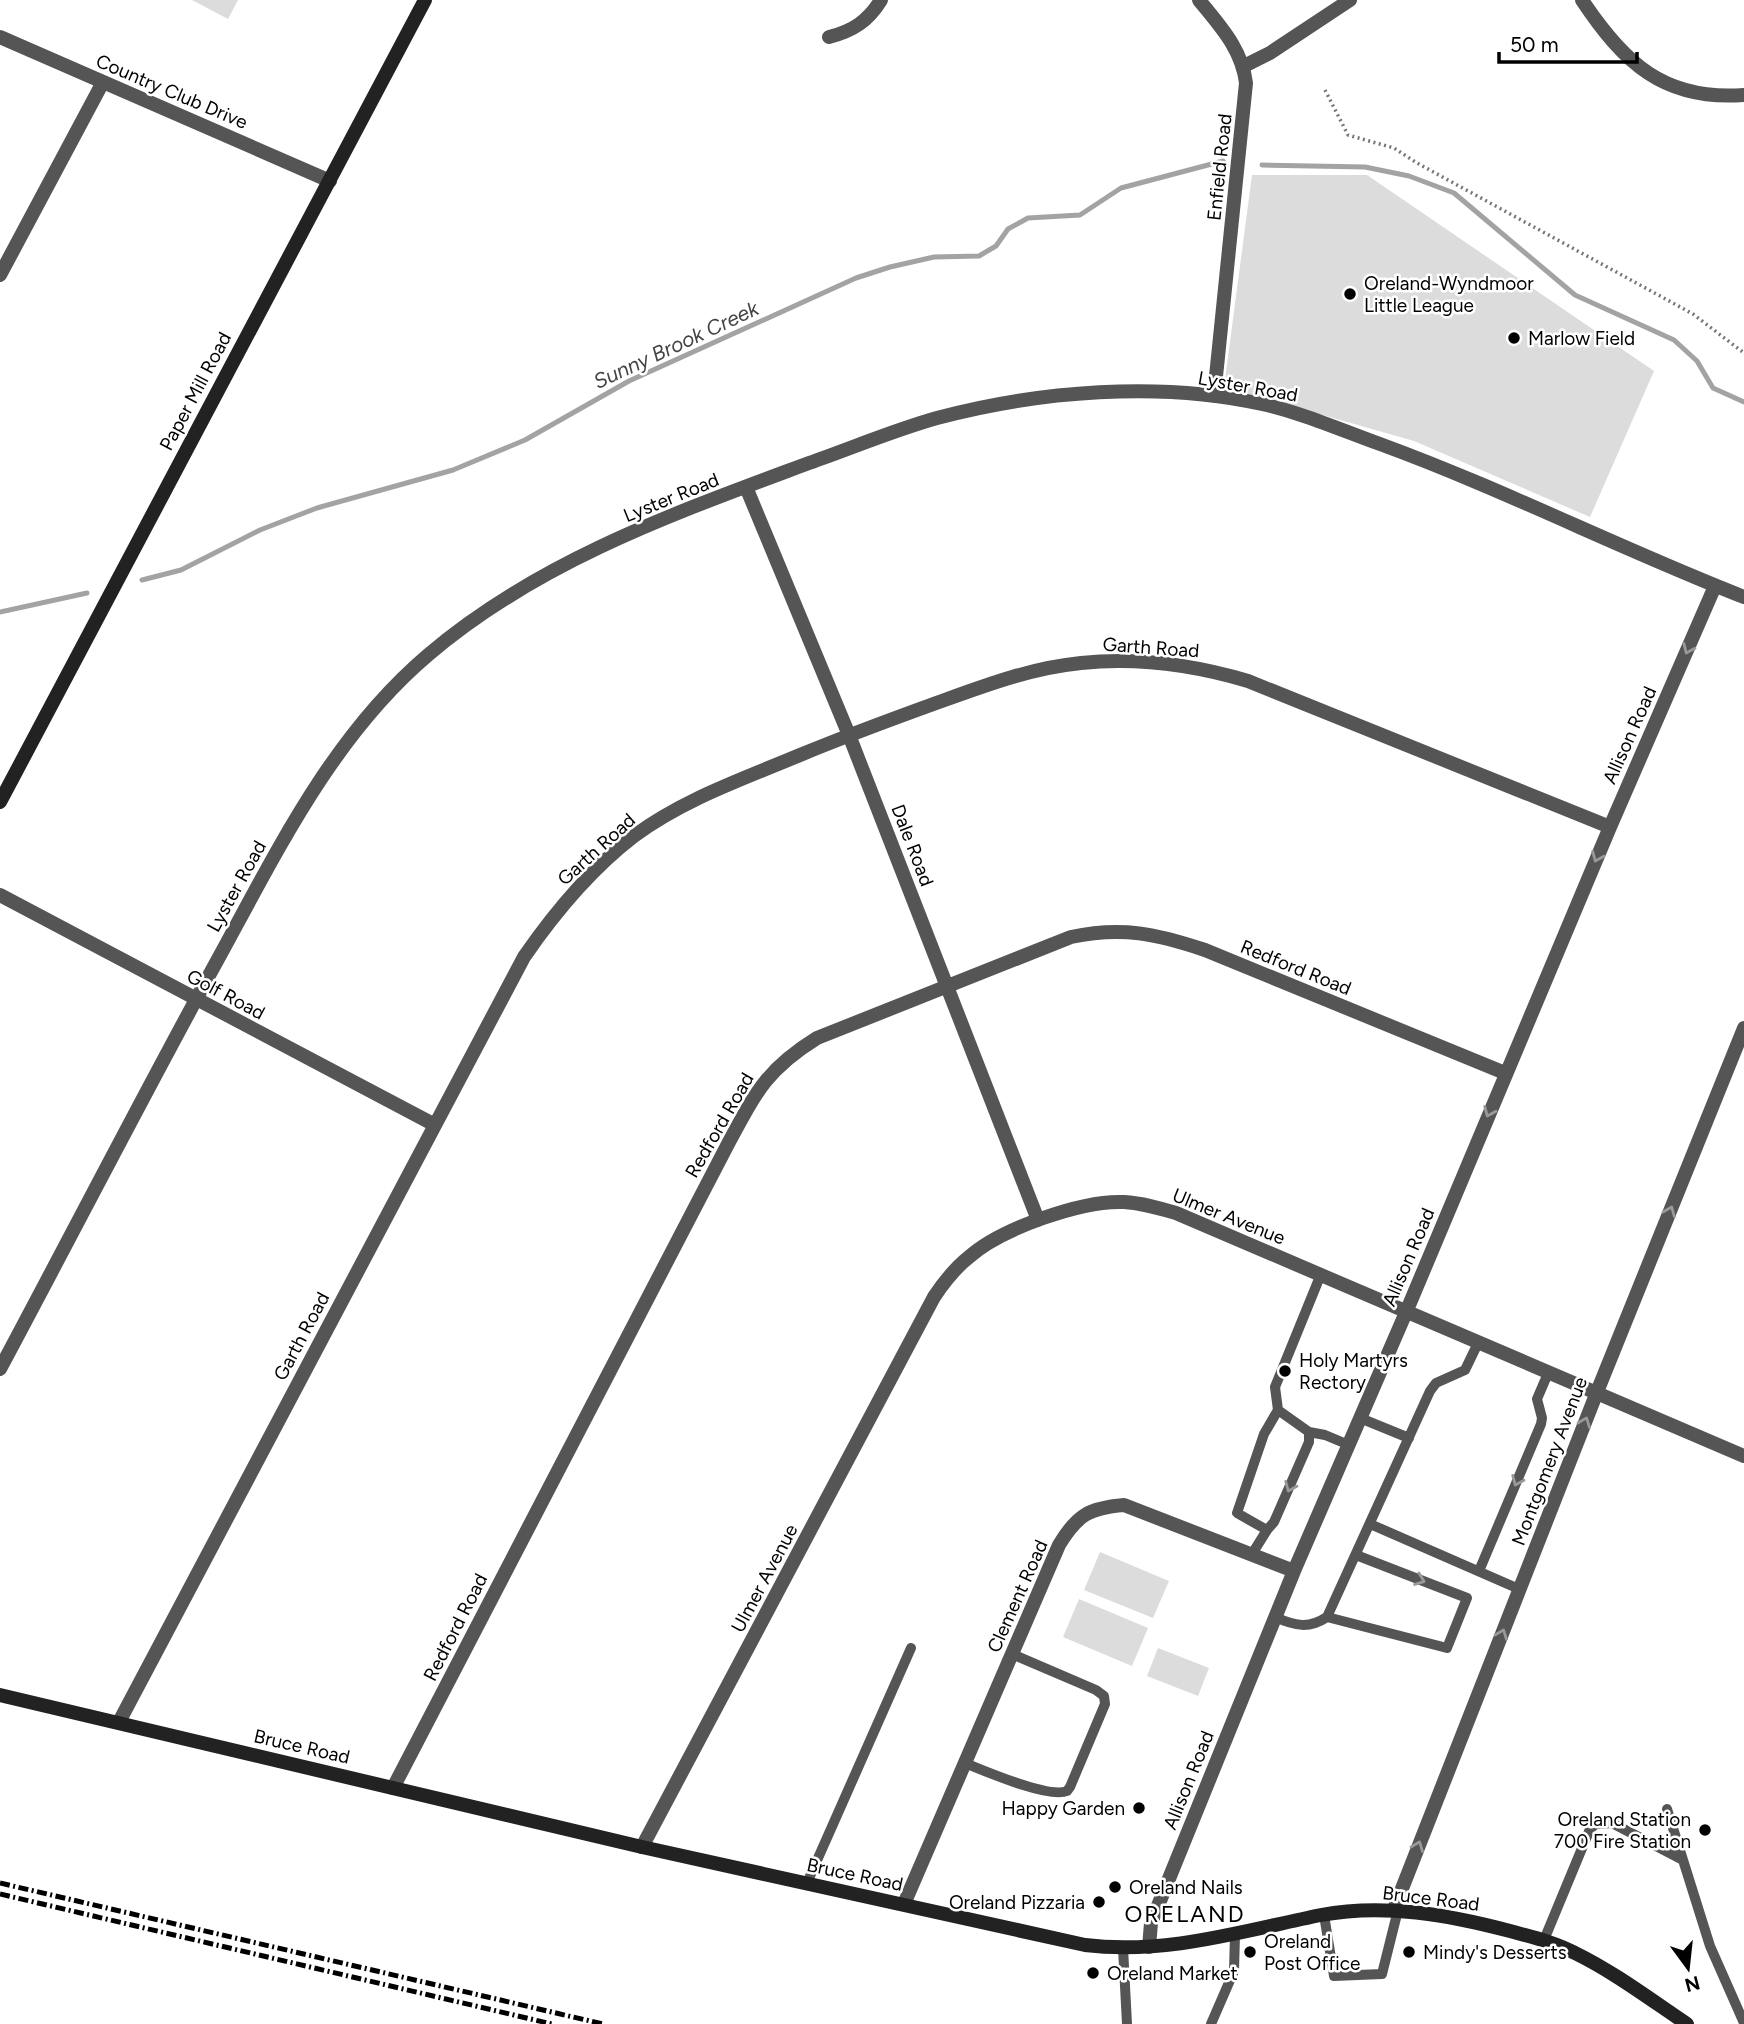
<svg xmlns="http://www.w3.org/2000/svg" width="1744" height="2024" viewBox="0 0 1744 2024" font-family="Figtree,sans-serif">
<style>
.green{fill:#dcdcdc}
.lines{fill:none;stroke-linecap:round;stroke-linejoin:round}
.stream{stroke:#a3a3a3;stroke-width:5}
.path{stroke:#777;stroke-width:3.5;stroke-dasharray:2 3.5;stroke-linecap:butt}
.lane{stroke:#555;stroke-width:10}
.street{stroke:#555;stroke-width:14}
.secondary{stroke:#222;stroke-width:14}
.rail{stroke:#000;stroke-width:5;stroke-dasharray:10 3.5 2 3.5;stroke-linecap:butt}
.oneway{stroke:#999}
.poi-dot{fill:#000;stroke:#fff;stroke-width:2.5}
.labels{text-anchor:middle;stroke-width:5;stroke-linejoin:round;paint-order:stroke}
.street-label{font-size:19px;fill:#000;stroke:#fff}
.poi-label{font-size:19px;fill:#000;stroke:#fff;text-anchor:start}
.water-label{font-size:21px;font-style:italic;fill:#444;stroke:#fff}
.quarter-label{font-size:23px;letter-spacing:2px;fill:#000;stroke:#fff}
</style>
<rect width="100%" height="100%" fill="#fff"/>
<path class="green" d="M 192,0 L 238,0 L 228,19 Z
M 1252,175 L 1367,175 L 1654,371 L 1590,517 L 1414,441 L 1224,387 Z
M 1100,1552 L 1169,1581 L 1153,1618 L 1084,1590 Z
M 1079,1599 L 1148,1628 L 1132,1666 L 1063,1637 Z
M 1158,1648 L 1209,1668 L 1198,1696 L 1147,1676 Z"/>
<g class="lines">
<path class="stream" d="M 1262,165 L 1365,167 L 1409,176 L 1454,193 L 1575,295 L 1674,340 L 1697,361 L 1713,388 L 1744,402
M 142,580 L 181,570 L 260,530 L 317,508 L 453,470 L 525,440 L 629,381 L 856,278 L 890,267 L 934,257 L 979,256 L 996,246 L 1008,229 L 1028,218 L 1080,215 L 1121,188 L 1223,161
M 0,612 L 87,593"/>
<path class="path" d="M 1325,90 L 1348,135 L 1394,148 L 1417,163 L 1693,314 L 1744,353"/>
<path class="lane" d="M 1360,1418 L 1409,1438
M 1309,1432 L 1325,1435 L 1349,1445
M 1370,1524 L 1519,1589
M 1267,1530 L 1237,1513 L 1264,1434 L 1278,1410
M 1252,1554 L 1267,1530 L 1274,1522 L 1309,1442 L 1309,1432 L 1278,1410 L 1275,1387 L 1321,1274
M 1479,1571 L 1541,1424 L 1542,1418 L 1537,1399 L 1549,1371
M 1275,1617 C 1295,1626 1309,1629 1327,1617 L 1430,1391 L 1436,1383 L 1465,1370 L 1479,1341
M 1327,1617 L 1447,1648 L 1467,1598 L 1356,1555
M 965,1763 C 985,1771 1049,1799 1067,1791 L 1070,1787 L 1105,1704 L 1104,1696 L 1096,1690 L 1012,1654
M 1667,1809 L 1710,1946 L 1744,2023
M 807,1883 L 911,1648
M 1324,1915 L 1334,1976 L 1382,1974 L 1398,1910
M 1544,1940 L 1590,1829 L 1596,1824 L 1612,1823 L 1683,1860
M 1123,1948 L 1127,2024
M 1211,2024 L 1234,1971 L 1235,1935"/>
<path class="street" d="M 1199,0 C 1220,26 1242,49 1246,83 L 1214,396
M 1582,0 C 1624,63 1664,101 1744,95
M 0,37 L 330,181
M 829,37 C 853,31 868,21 881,0
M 1244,66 L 1270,53 L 1350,0
M 0,275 L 103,82
M 746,487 L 849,735 L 1038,1220
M 0,895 L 435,1125
M 0,1369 C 71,1236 140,1102 212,970 C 274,858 329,739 428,655 C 538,561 675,513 809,463 C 852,448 894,430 937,418 C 1038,391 1160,381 1262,404 C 1303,413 1341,430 1380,444 C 1503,489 1621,549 1744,597
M 119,1722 L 524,957 C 555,912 591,869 634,836 C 684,799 743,779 800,755 C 846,736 892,719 939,702 C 986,685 1031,668 1081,663 C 1138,657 1194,665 1248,681 L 1610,827
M 393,1788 L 729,1142 C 756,1092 767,1069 817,1038 L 1071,937 C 1122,926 1157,934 1205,950 L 1505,1073
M 642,1847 L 934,1297 C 944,1282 955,1268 969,1257 C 1000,1229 1082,1200 1124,1202 C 1142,1203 1159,1208 1176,1213 L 1744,1456
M 904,1904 L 1059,1545 C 1077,1515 1089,1508 1124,1505 L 1294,1571
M 1394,1909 L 1597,1392 L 1744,1028
M 1149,1947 L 1151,1923 L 1294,1571 L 1407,1310 L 1610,827 L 1715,586"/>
<path class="secondary" d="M 0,802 L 425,0
M 0,1695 L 642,1847 L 1085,1945 C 1166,1955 1242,1931 1321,1915 C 1384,1903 1449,1915 1510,1931 C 1532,1937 1554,1942 1575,1953 C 1614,1972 1651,2000 1687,2024"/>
<path class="rail" d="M 0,1883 L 603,2024
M 0,1894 L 552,2024"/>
</g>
<defs><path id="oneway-chevron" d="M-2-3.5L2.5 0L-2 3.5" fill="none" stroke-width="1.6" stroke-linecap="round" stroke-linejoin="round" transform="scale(1.75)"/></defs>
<g class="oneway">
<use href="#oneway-chevron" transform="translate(1688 649) rotate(114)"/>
<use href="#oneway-chevron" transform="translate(1597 857) rotate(113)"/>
<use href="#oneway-chevron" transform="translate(1489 1112) rotate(113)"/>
<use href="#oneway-chevron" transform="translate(1670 1211) rotate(-68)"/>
<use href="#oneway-chevron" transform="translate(1585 1422) rotate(-69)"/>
<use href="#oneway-chevron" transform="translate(1517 1481) rotate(113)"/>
<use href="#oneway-chevron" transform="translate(1290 1487) rotate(113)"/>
<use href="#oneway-chevron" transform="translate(1420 1580) rotate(21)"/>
<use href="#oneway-chevron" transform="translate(1502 1634) rotate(-69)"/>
<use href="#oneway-chevron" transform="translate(1418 1846) rotate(-69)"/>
</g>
<g class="poi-dot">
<circle cx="1350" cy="294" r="7"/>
<circle cx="1514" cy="338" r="7"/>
<circle cx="1285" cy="1371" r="7"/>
<circle cx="1139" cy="1808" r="7"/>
<circle cx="1705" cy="1830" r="7"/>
<circle cx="1115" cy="1887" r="7"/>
<circle cx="1099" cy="1902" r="7"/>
<circle cx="1250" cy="1952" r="7"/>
<circle cx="1409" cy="1952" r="7"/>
<circle cx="1093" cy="1973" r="7"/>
</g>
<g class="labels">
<g class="street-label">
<text transform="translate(172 91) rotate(23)" y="7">Country Club Drive</text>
<text transform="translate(1219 167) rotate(-84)" y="7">Enfield Road</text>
<text transform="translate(1248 386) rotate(10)" y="7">Lyster Road</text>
<text transform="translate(195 391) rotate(-62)" y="7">Paper Mill Road</text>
<text transform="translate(671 497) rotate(-22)" y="7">Lyster Road</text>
<text transform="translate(1151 647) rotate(4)" y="7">Garth Road</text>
<text transform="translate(1629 735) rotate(-66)" y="7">Allison Road</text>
<text transform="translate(913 845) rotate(69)" y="7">Dale Road</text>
<text transform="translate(596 849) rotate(-42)" y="7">Garth Road</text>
<text transform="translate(236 886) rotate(-61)" y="7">Lyster Road</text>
<text transform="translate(1296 967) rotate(22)" y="7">Redford Road</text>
<text transform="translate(226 994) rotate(28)" y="7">Golf Road</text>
<text transform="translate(719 1125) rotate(-60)" y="7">Redford Road</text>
<text transform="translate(1229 1216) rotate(22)" y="7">Ulmer Avenue</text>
<text transform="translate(1408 1257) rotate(-67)" y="7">Allison Road</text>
<text transform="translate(301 1336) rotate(-62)" y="7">Garth Road</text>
<text transform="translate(1549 1461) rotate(-69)" y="7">Montgomery Avenue</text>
<text transform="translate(764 1578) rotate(-62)" y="7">Ulmer Avenue</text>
<text transform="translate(1017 1596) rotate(-66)" y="7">Clement Road</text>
<text transform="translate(455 1627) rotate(-63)" y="7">Redford Road</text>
<text transform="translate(302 1746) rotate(13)" y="7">Bruce Road</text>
<text transform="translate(1188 1780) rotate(-68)" y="7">Allison Road</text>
<text transform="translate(855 1874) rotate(12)" y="7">Bruce Road</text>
<text transform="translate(1431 1898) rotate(7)" y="7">Bruce Road</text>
</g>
<g class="poi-label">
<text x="1364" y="290">Oreland-Wyndmoor<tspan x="1364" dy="22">Little League</tspan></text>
<text x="1528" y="345">Marlow Field</text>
<text x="1299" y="1367">Holy Martyrs<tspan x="1299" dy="22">Rectory</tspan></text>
<text x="1125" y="1815" text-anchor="end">Happy Garden</text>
<text x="1691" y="1826" text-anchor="end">Oreland Station<tspan x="1691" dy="22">700 Fire Station</tspan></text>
<text x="1129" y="1894">Oreland Nails</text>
<text x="1085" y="1909" text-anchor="end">Oreland Pizzaria</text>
<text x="1264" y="1948">Oreland<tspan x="1264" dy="22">Post Office</tspan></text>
<text x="1423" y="1959">Mindy's Desserts</text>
<text x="1107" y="1980">Oreland Market</text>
</g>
<g class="water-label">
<text transform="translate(676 345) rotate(-25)" y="7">Sunny Brook Creek</text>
</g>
<g class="quarter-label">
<text x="1185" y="1922">ORELAND</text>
</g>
</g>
<g transform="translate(1688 1968) rotate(165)" stroke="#ffffff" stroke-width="5" paint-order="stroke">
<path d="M0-5L12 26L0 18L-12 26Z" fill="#000000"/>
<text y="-10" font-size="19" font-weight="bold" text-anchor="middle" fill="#000000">N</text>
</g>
<path d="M1499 52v10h138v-10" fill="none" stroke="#000000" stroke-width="3.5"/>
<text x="1510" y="52" font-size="21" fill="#000000" stroke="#ffffff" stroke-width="5" paint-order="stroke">50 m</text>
</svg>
